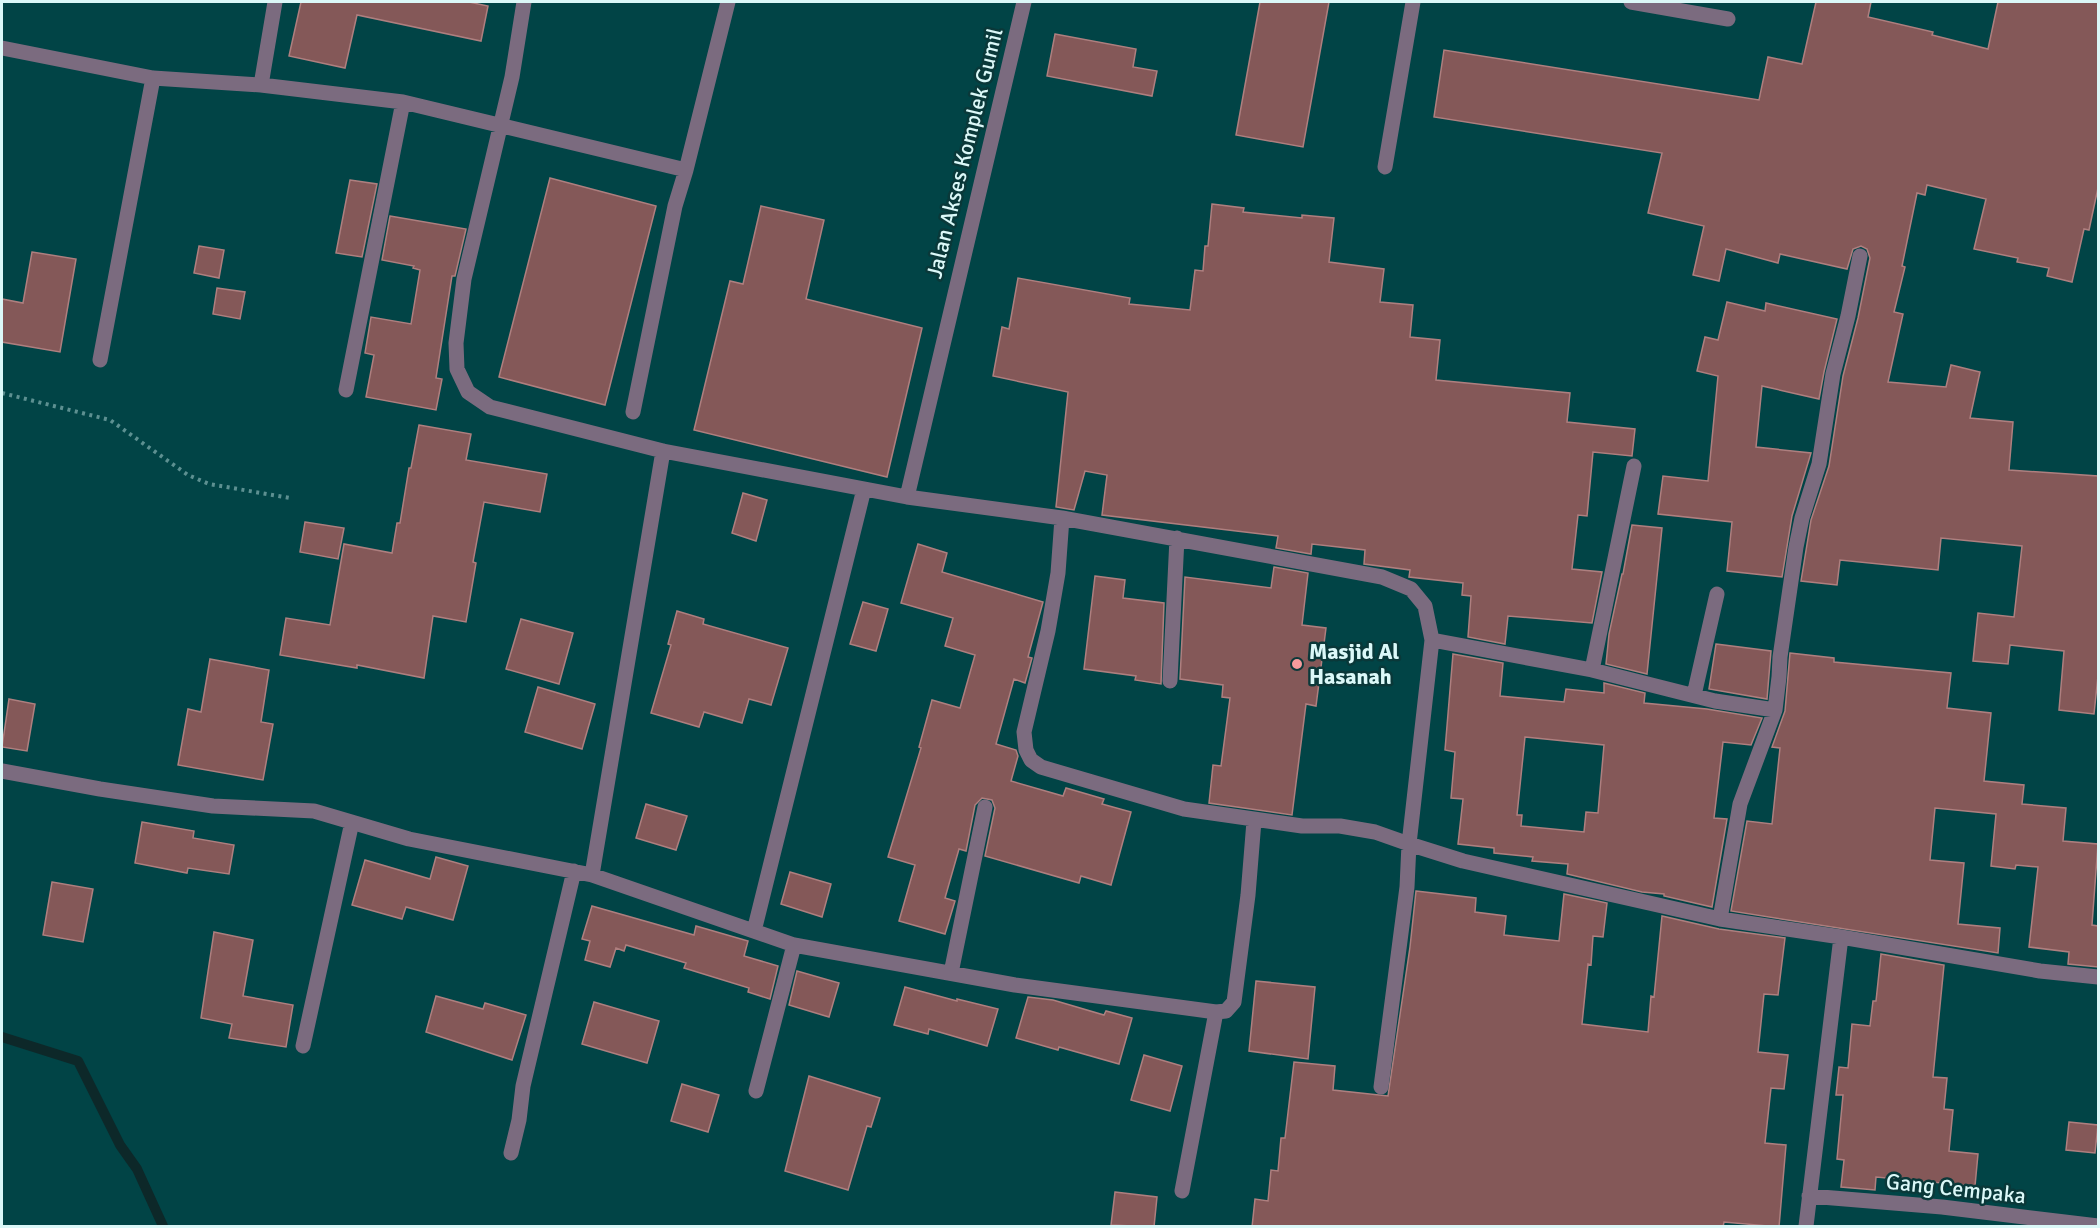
<svg xmlns="http://www.w3.org/2000/svg" width="2100" height="1228" viewBox="0 0 2100 1228" font-family="Signika,sans-serif">
<style>
.lines{fill:none;stroke-linecap:round;stroke-linejoin:round}
.stream{stroke:#0d2829;stroke-width:10}
.building{fill:#845858;stroke:#ae7f7f;stroke-width:1.5;fill-rule:evenodd}
.path{stroke:#5d9091;stroke-width:4;stroke-dasharray:3 4.5;stroke-linecap:butt}
.minor{stroke:#7b6b7f;stroke-width:15}
.poi-dot{fill:#f59b9c;stroke:#0a3839;stroke-width:2}
.labels{text-anchor:middle;stroke-width:5;stroke-linejoin:round;paint-order:stroke}
.street-label{font-size:22px;fill:#dbf8f8;stroke:#0a3839}
.poi-label{font-size:22px;font-weight:bold;fill:#dbf8f8;stroke:#0a3839;text-anchor:start}
</style>
<rect width="100%" height="100%" fill="#014446"/>
<g class="lines">
<path class="stream" d="M 2,1037 L 78,1061 L 120,1145 L 137,1169 L 163,1226"/>
</g>
<path class="building" d="M 301,2 L 469,2 L 488,6 L 481,41 L 357,15 L 345,68 L 289,56 Z
M 1260,2 L 1329,2 L 1303,147 L 1236,135 Z
M 1816,2 L 1871,2 L 1868,17 L 1933,32 L 1932,35 L 1988,49 L 1998,2 L 2098,2 L 2098,188 L 2089,230 L 2084,229 L 2072,282 L 2047,276 L 2049,268 L 2017,262 L 2018,258 L 1974,249 L 1986,199 L 1927,185 L 1925,195 L 1917,193 L 1902,266 L 1905,267 L 1894,312 L 1903,314 L 1888,382 L 1946,387 L 1951,365 L 1980,372 L 1970,418 L 2013,422 L 2009,470 L 2098,476 L 2098,676 L 2094,714 L 2059,710 L 2064,651 L 2010,645 L 2008,664 L 1973,661 L 1978,613 L 2014,617 L 2022,546 L 1941,538 L 1938,570 L 1840,560 L 1837,585 L 1801,581 L 1811,520 L 1829,466 L 1843,376 L 1858,318 L 1870,258 L 1867,249 L 1861,246 L 1853,249 L 1847,269 L 1780,254 L 1778,263 L 1726,249 L 1719,281 L 1693,275 L 1704,226 L 1648,213 L 1662,153 L 1434,117 L 1444,50 L 1759,100 L 1768,57 L 1802,64 Z
M 1055,34 L 1136,49 L 1133,67 L 1157,71 L 1152,96 L 1047,76 Z
M 550,178 L 656,206 L 605,405 L 499,377 Z
M 350,180 L 377,184 L 362,257 L 336,253 Z
M 1212,204 L 1244,208 L 1243,212 L 1302,218 L 1302,215 L 1334,218 L 1329,262 L 1384,269 L 1380,302 L 1413,305 L 1410,337 L 1440,340 L 1436,380 L 1570,393 L 1567,422 L 1635,429 L 1632,456 L 1593,452 L 1587,516 L 1578,515 L 1572,569 L 1602,572 L 1592,623 L 1508,616 L 1505,644 L 1468,637 L 1471,596 L 1462,595 L 1463,583 L 1409,577 L 1410,570 L 1364,564 L 1365,550 L 1312,544 L 1311,554 L 1276,548 L 1278,536 L 1102,515 L 1107,475 L 1085,471 L 1074,510 L 1056,507 L 1068,392 L 993,376 L 1002,327 L 1009,329 L 1018,278 L 1130,298 L 1129,304 L 1190,310 L 1195,270 L 1203,271 L 1205,246 L 1208,246 Z
M 761,206 L 824,220 L 806,299 L 922,328 L 887,477 L 694,430 L 730,281 L 743,284 Z
M 390,216 L 466,229 L 455,276 L 452,276 L 436,378 L 442,379 L 436,410 L 366,397 L 374,355 L 365,353 L 371,317 L 411,324 L 420,270 L 413,268 L 414,266 L 382,260 Z
M 199,246 L 224,250 L 219,278 L 194,273 Z
M 32,252 L 76,259 L 60,352 L 2,342 L 2,299 L 23,303 Z
M 217,288 L 245,292 L 240,319 L 213,314 Z
M 1727,302 L 1765,311 L 1766,303 L 1837,319 L 1824,372 L 1819,399 L 1762,386 L 1756,447 L 1811,453 L 1792,516 L 1782,577 L 1727,571 L 1732,522 L 1658,514 L 1663,476 L 1708,481 L 1718,376 L 1697,371 L 1705,337 L 1718,340 Z
M 419,425 L 471,434 L 466,460 L 547,474 L 540,512 L 484,502 L 473,562 L 476,563 L 466,622 L 433,616 L 424,678 L 357,665 L 357,668 L 280,655 L 286,618 L 330,625 L 344,544 L 392,553 L 397,523 L 400,523 L 409,468 L 411,468 Z
M 743,493 L 767,500 L 756,541 L 732,533 Z
M 305,522 L 344,528 L 338,559 L 300,552 Z
M 1632,525 L 1662,528 L 1647,674 L 1606,664 L 1609,634 L 1622,574 L 1623,574 Z
M 918,544 L 947,553 L 942,572 L 1043,602 L 1028,657 L 1032,658 L 1025,683 L 1014,679 L 996,744 L 1016,750 L 1018,756 L 1011,781 L 1063,796 L 1066,788 L 1104,799 L 1102,804 L 1131,812 L 1111,885 L 1081,876 L 1079,883 L 985,856 L 995,808 L 992,800 L 982,798 L 975,805 L 966,851 L 959,849 L 945,898 L 955,901 L 945,934 L 899,921 L 915,865 L 888,857 L 921,748 L 919,747 L 932,700 L 960,708 L 975,655 L 945,646 L 953,618 L 901,603 Z
M 1274,567 L 1308,573 L 1302,625 L 1326,628 L 1316,706 L 1306,704 L 1292,815 L 1209,803 L 1213,765 L 1221,766 L 1230,698 L 1222,697 L 1223,685 L 1180,679 L 1185,577 L 1271,588 Z
M 1095,576 L 1125,580 L 1123,598 L 1164,603 L 1161,684 L 1135,680 L 1136,676 L 1084,669 Z
M 863,602 L 888,609 L 876,651 L 850,644 Z
M 677,611 L 704,619 L 703,624 L 788,648 L 771,705 L 749,699 L 742,723 L 704,712 L 699,727 L 651,713 L 671,645 L 668,644 Z
M 521,619 L 573,633 L 559,684 L 506,669 Z
M 1716,644 L 1771,651 L 1767,699 L 1709,689 Z
M 1790,653 L 1834,658 L 1834,662 L 1951,673 L 1947,708 L 1991,713 L 1984,781 L 2024,785 L 2022,804 L 2066,808 L 2063,841 L 2098,844 L 2092,925 L 2098,926 L 2098,967 L 2068,964 L 2069,952 L 2029,947 L 2038,867 L 2016,865 L 2015,869 L 1991,866 L 1996,814 L 1935,808 L 1930,860 L 1964,863 L 1958,924 L 2000,928 L 1998,953 L 1731,911 L 1747,821 L 1772,824 L 1780,748 L 1772,747 L 1785,711 Z
M 1453,654 L 1503,663 L 1500,696 L 1564,702 L 1566,689 L 1604,693 L 1604,683 L 1645,693 L 1644,703 L 1707,709 L 1762,718 L 1751,745 L 1723,742 L 1714,818 L 1727,819 L 1712,907 L 1664,896 L 1664,894 L 1642,892 L 1567,874 L 1568,864 L 1532,861 L 1533,857 L 1494,853 L 1494,848 L 1458,844 L 1463,799 L 1451,798 L 1455,752 L 1445,750 ZM 1525,737 L 1604,745 L 1598,813 L 1586,812 L 1584,832 L 1521,826 L 1522,815 L 1517,815 Z
M 210,659 L 269,670 L 261,722 L 273,724 L 263,780 L 178,765 L 188,709 L 201,712 Z
M 538,687 L 595,704 L 582,749 L 525,732 Z
M 9,699 L 35,704 L 27,751 L 2,747 Z
M 646,804 L 687,816 L 676,850 L 636,838 Z
M 142,822 L 194,831 L 193,838 L 234,845 L 229,874 L 188,868 L 187,873 L 135,863 Z
M 436,857 L 468,866 L 453,920 L 406,907 L 402,919 L 352,905 L 365,860 L 430,879 Z
M 790,872 L 831,884 L 822,917 L 781,904 Z
M 52,882 L 93,889 L 83,942 L 43,935 Z
M 1416,891 L 1476,898 L 1475,912 L 1506,916 L 1504,935 L 1559,941 L 1564,894 L 1607,903 L 1603,937 L 1593,936 L 1591,965 L 1588,964 L 1582,1024 L 1648,1032 L 1651,996 L 1654,997 L 1662,916 L 1719,929 L 1785,938 L 1778,995 L 1764,994 L 1758,1052 L 1788,1055 L 1784,1089 L 1771,1088 L 1765,1143 L 1786,1145 L 1779,1227 L 1724,1222 L 1723,1227 L 1252,1227 L 1255,1199 L 1268,1201 L 1271,1170 L 1278,1171 L 1281,1138 L 1285,1138 L 1294,1062 L 1335,1066 L 1333,1090 L 1388,1096 L 1410,947 Z
M 592,906 L 694,935 L 696,926 L 748,941 L 744,956 L 778,966 L 770,999 L 748,992 L 749,988 L 684,968 L 686,963 L 626,945 L 624,951 L 616,948 L 610,967 L 585,960 L 590,941 L 582,939 Z
M 214,932 L 253,940 L 243,996 L 293,1005 L 286,1047 L 229,1038 L 232,1024 L 201,1018 Z
M 1881,954 L 1944,965 L 1933,1077 L 1947,1078 L 1944,1109 L 1953,1110 L 1949,1151 L 1978,1154 L 1975,1186 L 1876,1177 L 1875,1190 L 1841,1187 L 1844,1160 L 1837,1159 L 1843,1095 L 1836,1095 L 1839,1067 L 1848,1068 L 1852,1024 L 1870,1026 L 1873,1001 L 1876,1001 Z
M 797,971 L 839,983 L 829,1017 L 789,1005 Z
M 1256,981 L 1315,987 L 1308,1059 L 1249,1051 Z
M 905,987 L 957,1001 L 957,999 L 998,1009 L 987,1046 L 929,1029 L 928,1034 L 894,1025 Z
M 436,996 L 483,1009 L 485,1003 L 526,1015 L 512,1060 L 426,1032 Z
M 1028,997 L 1053,1000 L 1104,1015 L 1106,1011 L 1132,1018 L 1119,1064 L 1059,1047 L 1058,1050 L 1016,1038 Z
M 594,1002 L 659,1021 L 647,1063 L 582,1044 Z
M 1144,1055 L 1182,1066 L 1170,1111 L 1131,1100 Z
M 809,1076 L 880,1098 L 871,1127 L 867,1126 L 848,1190 L 785,1171 Z
M 682,1084 L 719,1095 L 708,1132 L 671,1121 Z
M 2069,1122 L 2098,1125 L 2095,1153 L 2066,1150 Z
M 1115,1192 L 1157,1197 L 1154,1227 L 1111,1225 Z"/>
<g class="lines">
<path class="path" d="M 2,393 L 110,420 L 188,475 L 209,484 L 290,498"/>
<path class="minor" d="M 524,2 L 512,77 L 464,279 L 456,343 L 457,369 L 468,392 L 490,407 L 663,451 L 907,497 L 1062,518 L 1382,577 L 1411,589 L 1425,606 L 1432,640 L 1409,844 L 1463,861 L 1720,919 L 1841,937 L 2040,971 L 2098,977
M 1631,2 L 1728,19
M 2,48 L 153,78 L 261,85 L 403,102 L 686,170
M 261,85 L 275,2
M 1385,167 L 1413,2
M 100,360 L 153,78
M 346,390 L 403,102
M 633,412 L 675,206 L 686,170 L 728,2
M 907,497 L 1024,2
M 1062,518 L 1058,573 L 1048,631 L 1024,732 L 1026,750 L 1031,760 L 1041,767 L 1184,809 L 1302,826 L 1340,826 L 1375,832 L 1409,844 L 1407,887 L 1381,1087
M 1432,640 L 1592,670 L 1715,701 L 1775,710
M 1592,670 L 1634,466
M 1170,681 L 1177,538
M 1694,695 L 1717,594
M 2,771 L 100,789 L 213,806 L 314,811 L 409,839 L 592,875 L 794,945 L 1015,985 L 1216,1012 L 1226,1011 L 1234,1002 L 1248,895 L 1254,821
M 592,875 L 663,451
M 1720,919 L 1740,804 L 1775,710 L 1779,677 L 1780,657 L 1796,547 L 1802,518 L 1819,464 L 1833,374 L 1848,316 L 1860,256
M 754,931 L 864,489
M 951,973 L 985,807
M 303,1046 L 352,822
M 756,1091 L 794,945
M 511,1153 L 519,1120 L 523,1086 L 574,871
M 1182,1191 L 1216,1012
M 1809,1196 L 1942,1207 L 2098,1226
M 1806,1226 L 1841,937"/>
</g>
<circle class="poi-dot" cx="1297" cy="664" r="6"/>
<g class="labels">
<g class="street-label">
<text transform="translate(964 153) rotate(-76)" y="8">Jalan Akses Komplek Gumil</text>
<text transform="translate(1956 1188) rotate(6)" y="8">Gang Cempaka</text>
</g>
<g class="poi-label">
<text x="1309" y="659">Masjid Al<tspan x="1309" dy="25">Hasanah</tspan></text>
</g>
</g>
<rect width="2100" height="1228" fill="none" stroke="#dbf8f8" stroke-width="6"/>
</svg>
